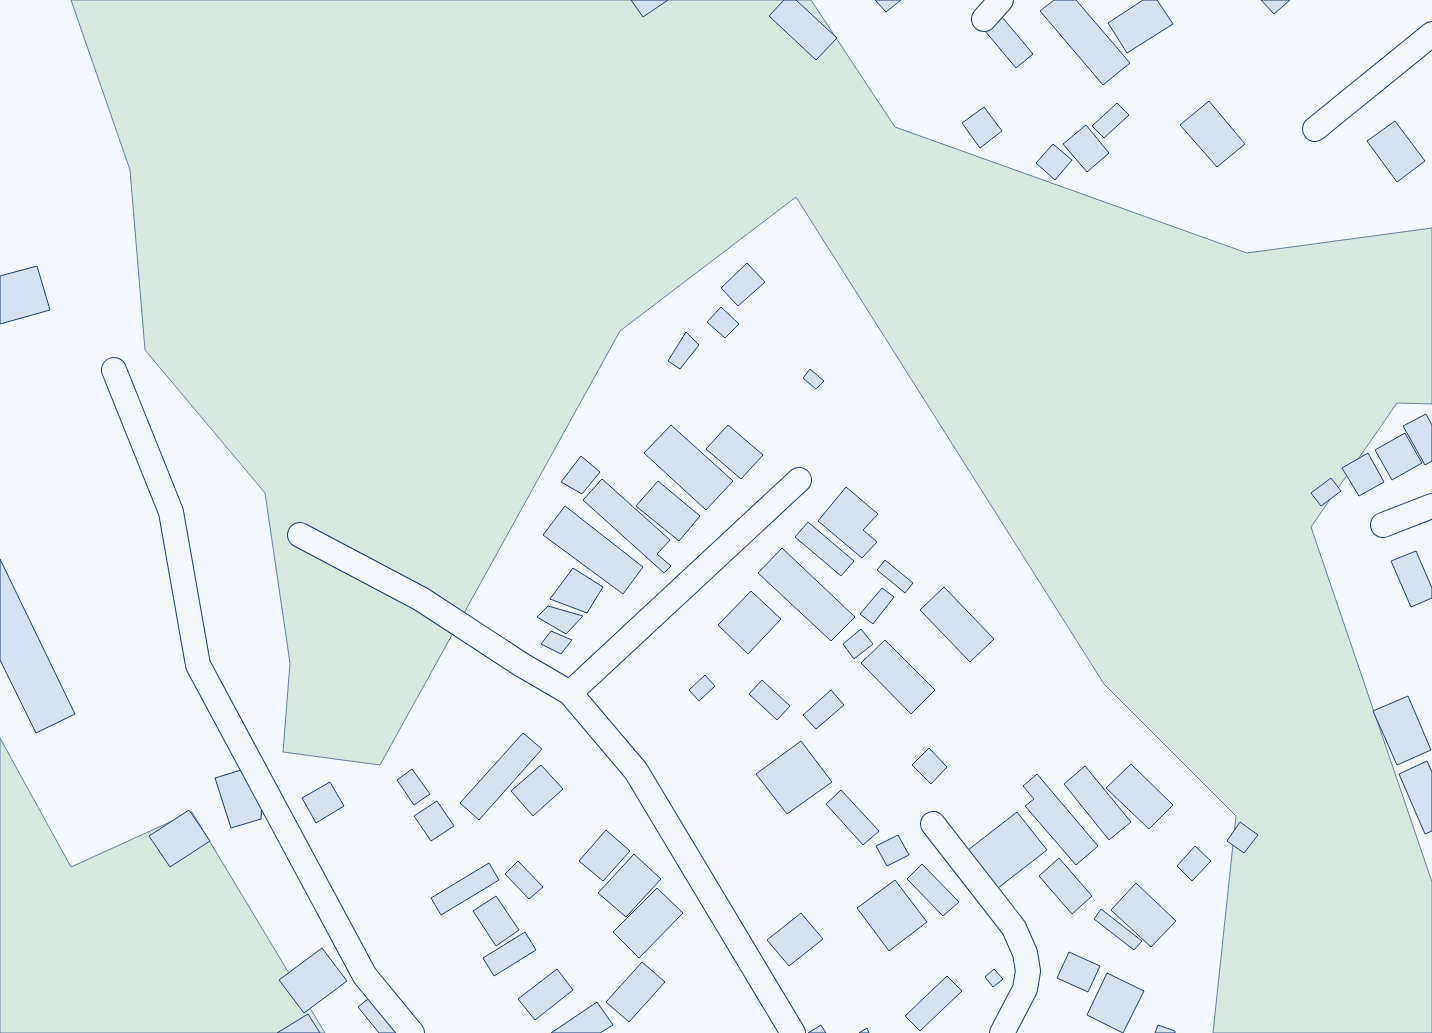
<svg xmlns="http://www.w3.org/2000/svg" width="1432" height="1033" viewBox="0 0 1432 1033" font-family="Barlow,sans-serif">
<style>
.green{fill:#d7e8df;stroke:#687fa3}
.building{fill:#d5e0f0;stroke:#1d3f73}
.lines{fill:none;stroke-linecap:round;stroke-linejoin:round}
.street-casing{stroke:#1d3f73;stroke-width:26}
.street{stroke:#f4f7fb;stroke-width:24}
</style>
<rect width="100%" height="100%" fill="#f4f7fb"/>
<path class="green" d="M 71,0 L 811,0 L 895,127 L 1247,253 L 1432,228 L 1432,404 L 1397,403 L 1311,527 L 1432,882 L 1432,1033 L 1213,1033 L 1236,816 L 1104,684 L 796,197 L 620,331 L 380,765 L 283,752 L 290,663 L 265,493 L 145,350 L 130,170 Z
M 0,738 L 71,867 L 192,812 L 325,1033 L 0,1033 Z"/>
<path class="building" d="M 631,0 L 668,0 L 643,17 Z
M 784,0 L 796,0 L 837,38 L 816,60 L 769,16 Z
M 875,0 L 901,0 L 886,12 Z
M 1054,0 L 1076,0 L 1130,63 L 1103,85 L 1040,11 Z
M 1143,0 L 1157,0 L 1173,24 L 1127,53 L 1108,23 Z
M 1261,0 L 1290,0 L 1274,14 Z
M 997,11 L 1033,54 L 1016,68 L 980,25 Z
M 1209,101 L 1245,144 L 1217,167 L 1180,125 Z
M 1117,103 L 1129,115 L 1104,138 L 1092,126 Z
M 984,107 L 1002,131 L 980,148 L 962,123 Z
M 1395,121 L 1425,161 L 1397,182 L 1367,141 Z
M 1086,125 L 1109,153 L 1087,172 L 1063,144 Z
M 1053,144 L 1072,160 L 1055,180 L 1036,163 Z
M 747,263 L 765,282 L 738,306 L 721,288 Z
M 37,266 L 50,310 L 0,324 L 0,276 Z
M 721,307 L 739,324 L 725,338 L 707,322 Z
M 686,332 L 699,345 L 680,369 L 668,361 Z
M 810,369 L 824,381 L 816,389 L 803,378 Z
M 1426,414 L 1432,425 L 1432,461 L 1425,465 L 1403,426 Z
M 671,425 L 733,481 L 706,510 L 644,453 Z
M 728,425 L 763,455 L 741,479 L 706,449 Z
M 1405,433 L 1422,463 L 1392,480 L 1375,450 Z
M 1368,453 L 1384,482 L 1359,496 L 1342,468 Z
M 581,456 L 600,472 L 582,494 L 561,482 Z
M 1331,478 L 1341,491 L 1321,506 L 1311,493 Z
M 602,479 L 670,540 L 657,554 L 671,566 L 664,573 L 583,500 Z
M 658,481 L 700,516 L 679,541 L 636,506 Z
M 846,487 L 878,514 L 863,530 L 877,542 L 862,558 L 818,521 Z
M 565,506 L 643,567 L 623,594 L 543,535 Z
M 808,522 L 854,561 L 841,576 L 795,537 Z
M 782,548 L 855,617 L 831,641 L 758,573 Z
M 1416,551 L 1432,588 L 1432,598 L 1411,607 L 1391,561 Z
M 0,559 L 75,714 L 36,733 L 0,660 Z
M 885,560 L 913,583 L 905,593 L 877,570 Z
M 573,568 L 603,587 L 587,613 L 550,599 Z
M 944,587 L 994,639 L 970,662 L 920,610 Z
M 882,588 L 894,597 L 873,624 L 860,614 Z
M 751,591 L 781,619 L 748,654 L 718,625 Z
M 548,606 L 583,616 L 566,634 L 537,617 Z
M 861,629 L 873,644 L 854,659 L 843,644 Z
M 551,631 L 572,640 L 561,654 L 541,644 Z
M 885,640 L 935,690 L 911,714 L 861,663 Z
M 705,675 L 715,686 L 699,701 L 689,690 Z
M 762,680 L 790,706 L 777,720 L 749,694 Z
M 831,690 L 844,705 L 816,729 L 803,715 Z
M 1408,696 L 1431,750 L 1397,765 L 1373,711 Z
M 523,733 L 542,749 L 479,820 L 460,803 Z
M 801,741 L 832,782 L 787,814 L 756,774 Z
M 929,748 L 947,767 L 931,784 L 912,765 Z
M 1427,761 L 1432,772 L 1432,831 L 1425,834 L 1399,774 Z
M 264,763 L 261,819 L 231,828 L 215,778 Z
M 1131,764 L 1173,805 L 1149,829 L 1106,788 Z
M 541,765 L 563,789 L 533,816 L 511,791 Z
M 1085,766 L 1131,822 L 1109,840 L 1064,784 Z
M 412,769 L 430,794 L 414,805 L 397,780 Z
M 1037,774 L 1098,846 L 1076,865 L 1025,806 L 1034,799 L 1023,786 Z
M 330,782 L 344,806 L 316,823 L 302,798 Z
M 841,790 L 879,831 L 863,845 L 826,804 Z
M 437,801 L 454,826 L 431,841 L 414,816 Z
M 189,810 L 210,841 L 170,867 L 149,836 Z
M 1017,812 L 1047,850 L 998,888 L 968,850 Z
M 1240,822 L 1258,835 L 1244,853 L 1227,841 Z
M 606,830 L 630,851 L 603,881 L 579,861 Z
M 898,835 L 909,855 L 887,866 L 876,846 Z
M 1195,846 L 1211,861 L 1192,881 L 1177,866 Z
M 634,854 L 661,879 L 626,917 L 598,893 Z
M 1059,858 L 1092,896 L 1072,914 L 1039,876 Z
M 518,861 L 543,887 L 529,899 L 505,874 Z
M 489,863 L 499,880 L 441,915 L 431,898 Z
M 922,864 L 959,902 L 943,916 L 907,879 Z
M 895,880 L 927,922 L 889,951 L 857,908 Z
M 1136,883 L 1176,921 L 1151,947 L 1111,910 Z
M 657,888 L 683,913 L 639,958 L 613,932 Z
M 496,896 L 519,930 L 496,946 L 473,911 Z
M 1101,909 L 1142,941 L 1134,950 L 1094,919 Z
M 801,913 L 823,939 L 789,966 L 767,940 Z
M 525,932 L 536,950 L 494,976 L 483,958 Z
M 322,948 L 347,981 L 304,1013 L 279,980 Z
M 1069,952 L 1100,966 L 1088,992 L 1057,978 Z
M 642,962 L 665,982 L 629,1022 L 606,1002 Z
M 557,969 L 573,990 L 535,1020 L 518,999 Z
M 994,969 L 1003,979 L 993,987 L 985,977 Z
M 1107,973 L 1144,991 L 1123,1033 L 1087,1015 Z
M 947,976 L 962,991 L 920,1031 L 905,1016 Z
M 374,994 L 405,1033 L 379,1033 L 358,1007 Z
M 597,1002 L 613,1025 L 600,1033 L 551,1033 Z
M 308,1014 L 320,1033 L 277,1033 Z
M 821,1025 L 826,1033 L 808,1033 Z
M 1158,1025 L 1175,1031 L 1175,1033 L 1155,1033 Z
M 867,1028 L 869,1033 L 859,1033 Z"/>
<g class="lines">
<g class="street-casing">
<path id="street" d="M 984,19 L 1001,0
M 1315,129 L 1432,34
M 114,370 L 171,512 L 198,665 L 365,976 L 412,1033
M 1383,525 L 1432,506
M 300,535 L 421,599 L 522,665 L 570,693 L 636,771 L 793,1033
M 570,693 L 799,480
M 933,824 L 1014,928 L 1025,953 L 1028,971 L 1025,989 L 1002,1033"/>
</g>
<use href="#street" class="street"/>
</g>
</svg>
